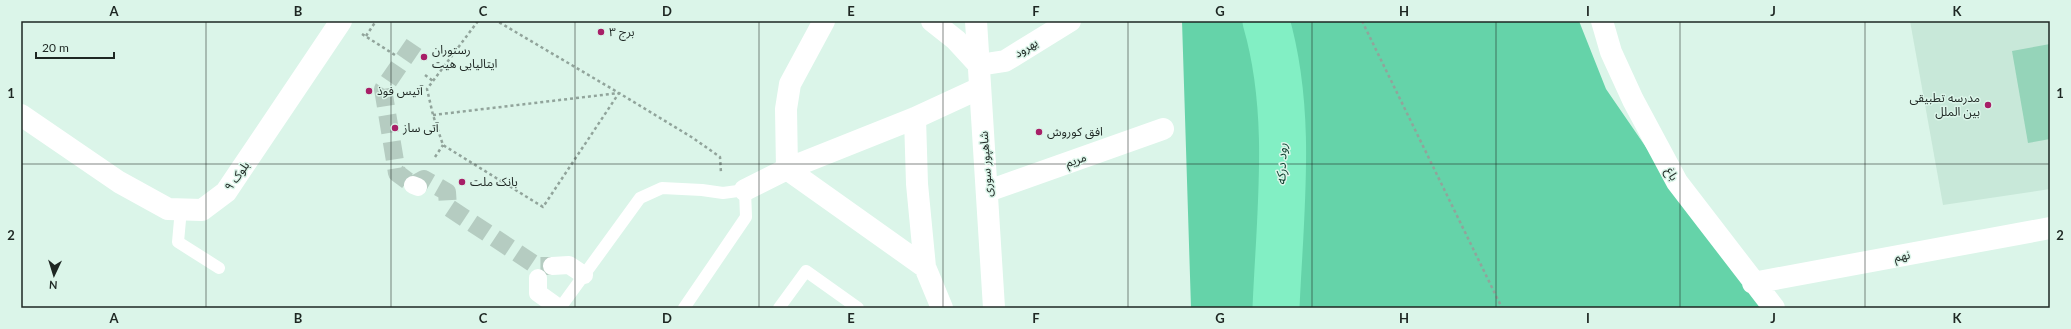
<svg xmlns="http://www.w3.org/2000/svg" width="2071" height="329" viewBox="0 0 2071 329" font-family="Lato,'Noto Sans Arabic',sans-serif">
<style>
.built{fill:#c8e8d9}
.green{fill:#95d4b9}
.forest{fill:#65d3a9}
.lines{fill:none;stroke-linecap:round;stroke-linejoin:round}
.river{stroke:#82efc4;stroke-width:47}
.pedestrian-tunnel{stroke:#b5ccc1;stroke-width:18;stroke-dasharray:18 9;stroke-linecap:butt}
.path{stroke:#91a49b;stroke-width:2.5;stroke-dasharray:3 3;stroke-linecap:butt}
.service{stroke:#fff;stroke-width:12}
.pedestrian{stroke:#fff;stroke-width:18}
.minor{stroke:#fff;stroke-width:22}
.tertiary{stroke:#fff;stroke-width:22}
.grid{fill:none;stroke:#1e2723;stroke-width:1;stroke-opacity:0.55}
.poi-dot{fill:#a71f67;stroke:#dbf5e9;stroke-width:1.5}
.labels{text-anchor:middle;stroke-width:3;stroke-linejoin:round;paint-order:stroke}
.poi-label{font-size:12px;fill:#1e2723;stroke:#dbf5e9;text-anchor:start}
.street-label{font-size:12px;fill:#1e2723;stroke:#dbf5e9}
.water-label{font-size:13px;font-style:italic;fill:#0e3f2e;stroke:#dbf5e9}
.neatline{fill:none;stroke:#1e2723;stroke-width:1.5}
.grid-label{font-size:13px;text-anchor:middle;font-weight:bold;fill:#1e2723}
</style>
<rect width="100%" height="100%" fill="#dbf5e9"/>
<path class="built" d="M 1910,21 L 2050,21 L 2050,189 L 1943,205 Z"/>
<path class="green" d="M 2050,44 L 2050,139 L 2028,143 L 2012,51 Z"/>
<path class="forest" d="M 1182,21 L 1579,21 L 1606,89 L 1674,188 L 1764,308 L 1191,308 Z"/>
<g class="lines">
<path class="river" d="M 1266,21 C 1293,114 1280,213 1276,308"/>
<path class="pedestrian-tunnel" d="M 414,44 L 383,89 L 397,173 L 413,185 L 424,179 L 447,192 L 448,207 L 537,266 L 552,266"/>
<path class="path" d="M 478,21 L 427,89 L 433,115 L 443,145 L 543,207 L 619,93 L 497,21
M 1362,21 L 1502,308
M 362,34 L 395,55
M 366,36 L 376,21
M 425,75 L 433,81
M 433,115 L 619,93 L 693,138 L 720,157 L 721,173
M 435,157 L 443,145"/>
<path class="service" d="M 181,209 L 178,242 L 219,268
M 560,308 L 640,198 L 662,188 L 702,190 L 723,193 L 745,190 L 746,217 L 684,308
M 779,308 L 806,271 L 858,308"/>
<path class="pedestrian" d="M 413,185 L 418,187
M 552,266 L 569,265 L 584,275
M 538,278 L 538,293 L 559,308"/>
<path class="minor" d="M 932,21 L 956,40 L 979,65 L 1005,61 L 1070,21
M 1602,21 L 1611,52 L 1633,100 L 1677,182 L 1774,308
M 21,115 L 119,182 L 168,209 L 202,210 L 226,192 L 341,21
M 915,118 L 917,184 L 925,267
M 787,169 L 925,267 L 942,308
M 787,169 L 786,109 L 790,84 L 824,21
M 745,190 L 787,169 L 915,118 L 980,88
M 988,191 L 1163,129
M 1753,283 L 2050,228"/>
<path class="tertiary" d="M 976,21 L 994,308"/>
</g>
<path class="grid" d="M 206,21 L 206,308M 391,21 L 391,308M 575,21 L 575,308M 759,21 L 759,308M 943,21 L 943,308M 1128,21 L 1128,308M 1312,21 L 1312,308M 1496,21 L 1496,308M 1680,21 L 1680,308M 1865,21 L 1865,308M 21,164 L 2050,164"/>
<g class="poi-dot">
<circle cx="601" cy="32" r="4"/>
<circle cx="424" cy="57" r="4"/>
<circle cx="369" cy="91" r="4"/>
<circle cx="1988" cy="105" r="4"/>
<circle cx="395" cy="128" r="4"/>
<circle cx="1039" cy="132" r="4"/>
<circle cx="462" cy="182" r="4"/>
</g>
<g class="labels">
<g class="poi-label">
<text x="609" y="36">برج ۳</text>
<text x="432" y="54">رستوران<tspan x="432" dy="14">ایتالیایی هیت</tspan></text>
<text x="377" y="95">آتیس فوذ</text>
<text x="1980" y="102" text-anchor="end">مدرسه تطبیقی<tspan x="1980" dy="14">بین الملل</tspan></text>
<text x="403" y="132">آتی ساز</text>
<text x="1047" y="136">افق کوروش</text>
<text x="470" y="186">بانک ملت</text>
</g>
<g class="street-label">
<text transform="translate(1026 48) rotate(-32)" y="4">بهرود</text>
<text transform="translate(1076 160) rotate(-19)" y="4">مریم</text>
<text transform="translate(986 164) rotate(-94)" y="4">شاهپور سوری</text>
<text transform="translate(1672 174) rotate(61)" y="4">باغ</text>
<text transform="translate(237 176) rotate(-54)" y="4">بلوک ۹</text>
<text transform="translate(1902 256) rotate(-11)" y="4">نهم</text>
</g>
<g class="water-label">
<text transform="translate(1281 164) rotate(-88)" y="5">رود درکه</text>
</g>
</g>
<rect width="2071" height="329" fill="none" stroke="#dbf5e9" stroke-width="44"/>
<g transform="translate(54 275) rotate(184)" stroke="#dbf5e9" stroke-width="3" paint-order="stroke">
<path d="M0-3L7 15L0 10L-7 15Z" fill="#1e2723"/>
<text y="-6" font-size="11" font-weight="bold" text-anchor="middle" fill="#1e2723">N</text>
</g>
<path d="M36 52v6h78v-6" fill="none" stroke="#1e2723" stroke-width="2"/>
<text x="42" y="52" font-size="12" fill="#1e2723" stroke="#dbf5e9" stroke-width="3" paint-order="stroke">20 m</text>
<rect x="22" y="22" width="2027" height="285" class="neatline"/>
<g class="grid-label">
<text x="114" y="16">A</text>
<text x="298" y="16">B</text>
<text x="483" y="16">C</text>
<text x="667" y="16">D</text>
<text x="851" y="16">E</text>
<text x="1036" y="16">F</text>
<text x="1220" y="16">G</text>
<text x="1404" y="16">H</text>
<text x="1588" y="16">I</text>
<text x="1773" y="16">J</text>
<text x="1957" y="16">K</text>
<text x="11" y="98">1</text>
<text x="2060" y="98">1</text>
<text x="11" y="240">2</text>
<text x="2060" y="240">2</text>
<text x="114" y="323">A</text>
<text x="298" y="323">B</text>
<text x="483" y="323">C</text>
<text x="667" y="323">D</text>
<text x="851" y="323">E</text>
<text x="1036" y="323">F</text>
<text x="1220" y="323">G</text>
<text x="1404" y="323">H</text>
<text x="1588" y="323">I</text>
<text x="1773" y="323">J</text>
<text x="1957" y="323">K</text>
</g>
</svg>
